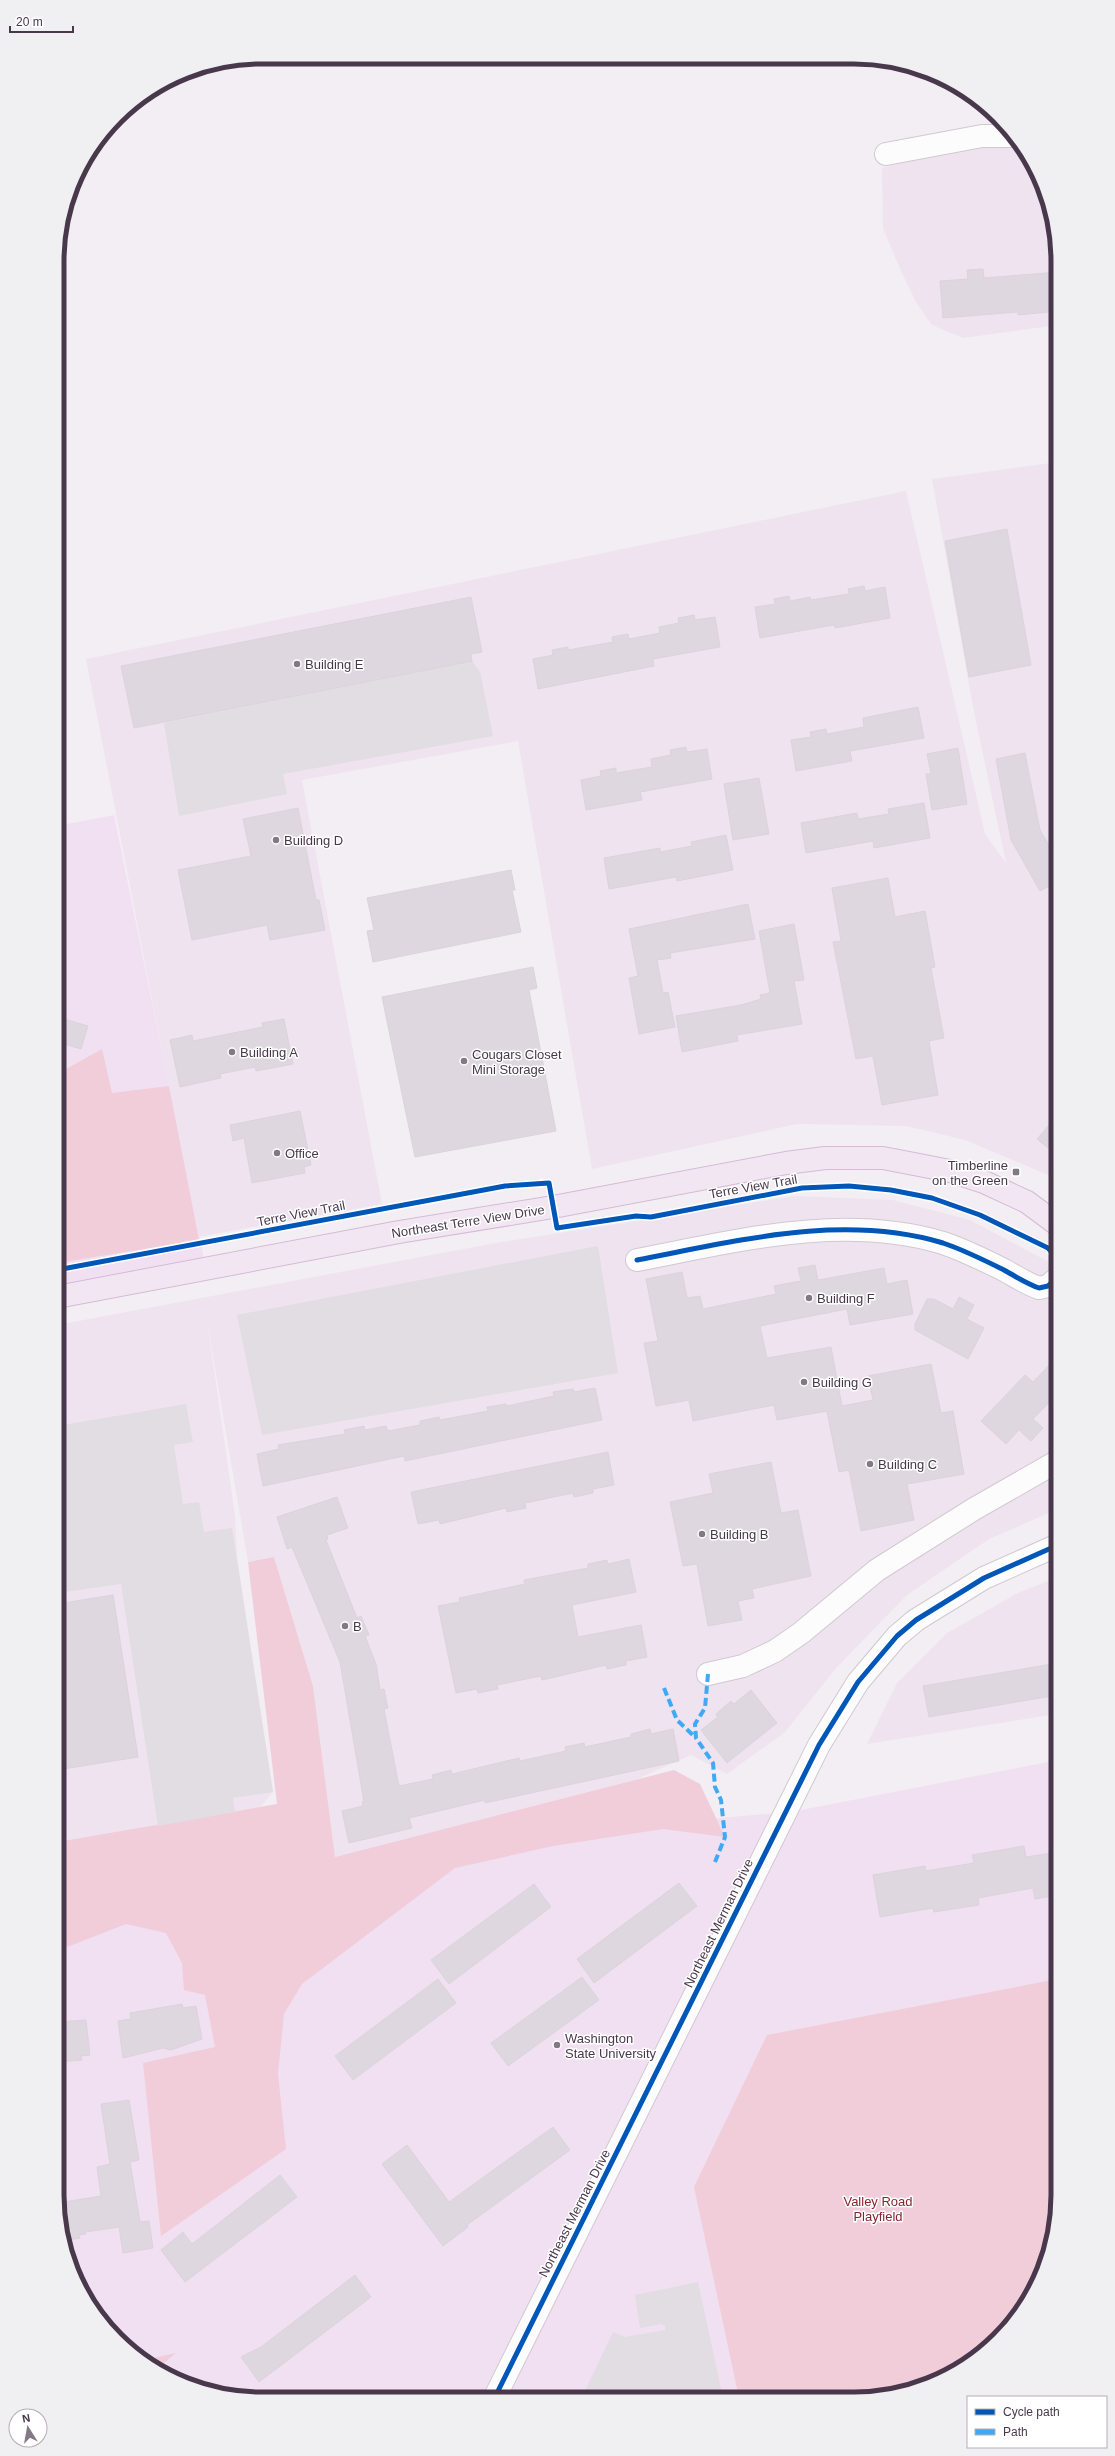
<svg xmlns="http://www.w3.org/2000/svg" width="1115" height="2456" viewBox="0 0 1115 2456" font-family="Helvetica,sans-serif">
<style>
.residential{fill:#efe3ef}
.education{fill:#f1e0f1}
.green{fill:#f0cdd9}
.parking{fill:#e2dce3}
.building{fill:#ded7df;stroke:#dbd3dc}
.lines{fill:none;stroke-linecap:round;stroke-linejoin:round}
.minor-casing{stroke:#d0c9d0;stroke-width:24}
.major-casing{stroke:#d6bad7;stroke-width:24}
.minor{stroke:#fdfcfd;stroke-width:22}
.major{stroke:#f2e6f2;stroke-width:22}
.quiet{stroke:#3fa9f5;stroke-width:4;stroke-dasharray:8 4;stroke-linecap:butt}
.cycleway-casing{stroke:#fff;stroke-width:8}
.cycleway{stroke:#0057b8;stroke-width:5}
.poi-dot{fill:#847886;stroke:#fff;stroke-width:1.5}
.labels{text-anchor:middle;stroke-width:3;stroke-linejoin:round;paint-order:stroke}
.poi-label{font-size:13px;fill:#49384c;stroke:#fff;text-anchor:start}
.street-label{font-size:13px;fill:#49384c;stroke:#fff}
.park-label{font-size:13px;fill:#842530;stroke:#fff}
.rim{fill:none;stroke:#49384c;stroke-width:5}
</style>
<rect width="100%" height="100%" fill="#f3eef3"/>
<path class="residential" d="M 1018,143 L 1030,159 L 1051,208 L 1058,261 L 1058,325 L 963,338 L 932,325 L 916,302 L 900,269 L 883,228 L 882,168 L 943,150 Z
M 1058,462 L 1058,1179 L 965,1140 L 906,1126 L 797,1124 L 592,1169 L 518,741 L 302,780 L 382,1204 L 198,1237 L 86,659 L 906,491 L 985,834 L 1006,863 L 973,707 L 932,479 Z
M 795,1196 L 893,1200 L 970,1220 L 1051,1263 L 1058,1260 L 1058,1509 L 989,1539 L 907,1595 L 837,1667 L 785,1732 L 727,1774 L 691,1755 L 635,1780 L 335,1857 L 313,1686 L 274,1557 L 248,1562 L 207,1321 L 235,1515 L 237,1557 L 273,1792 L 260,1807 L 57,1842 L 57,1325 L 501,1242 Z
M 1058,1577 L 1058,1714 L 867,1744 L 897,1683 L 947,1633 L 1018,1593 Z"/>
<path class="education" d="M 114,815 L 206,1269 L 57,1297 L 57,826 Z
M 1058,1760 L 1058,2208 L 1043,2273 L 1016,2319 L 967,2365 L 907,2392 L 854,2399 L 222,2395 L 171,2378 L 126,2348 L 91,2308 L 64,2248 L 57,2195 L 57,1842 L 158,1826 L 314,1797 L 331,1894 L 634,1826 L 796,1811 Z"/>
<path class="green" d="M 102,1049 L 112,1093 L 169,1086 L 199,1240 L 57,1263 L 57,1074 Z
M 274,1557 L 313,1686 L 335,1857 L 674,1770 L 700,1784 L 725,1837 L 663,1829 L 553,1846 L 455,1868 L 302,1984 L 284,2014 L 278,2074 L 286,2149 L 161,2236 L 143,2063 L 215,2047 L 205,1995 L 184,1990 L 182,1963 L 166,1933 L 126,1924 L 57,1951 L 57,1842 L 277,1804 L 248,1562 Z
M 1058,1979 L 1058,2208 L 1043,2273 L 1016,2319 L 967,2365 L 907,2392 L 854,2399 L 739,2398 L 694,2187 L 767,2035 Z
M 176,2353 L 157,2369 L 144,2360 Z"/>
<path class="parking" d="M 472,661 L 480,672 L 493,736 L 283,774 L 287,794 L 179,816 L 164,723 Z
M 598,1246 L 618,1373 L 262,1435 L 237,1315 Z
M 186,1404 L 193,1442 L 174,1445 L 183,1504 L 199,1502 L 204,1532 L 232,1528 L 273,1792 L 233,1798 L 235,1812 L 158,1826 L 121,1584 L 57,1593 L 57,1426 Z
M 698,2282 L 723,2398 L 582,2397 L 613,2332 L 625,2337 L 665,2330 L 665,2326 L 661,2324 L 640,2328 L 635,2295 Z"/>
<path class="building" d="M 983,269 L 984,278 L 1058,272 L 1058,311 L 1018,315 L 1018,312 L 943,318 L 940,281 L 968,279 L 967,270 Z
M 1007,529 L 1031,665 L 969,677 L 945,541 Z
M 864,586 L 865,591 L 885,587 L 890,618 L 835,628 L 834,625 L 760,638 L 755,607 L 775,604 L 774,599 L 789,596 L 790,601 L 810,597 L 811,600 L 849,594 L 848,589 Z
M 471,597 L 482,652 L 471,654 L 472,661 L 134,728 L 121,666 Z
M 694,615 L 695,620 L 715,617 L 720,647 L 653,659 L 654,666 L 538,689 L 533,659 L 553,655 L 552,650 L 568,647 L 568,650 L 613,642 L 612,637 L 628,634 L 629,639 L 660,633 L 659,627 L 679,623 L 678,618 Z
M 918,707 L 924,738 L 850,751 L 852,761 L 796,771 L 791,740 L 811,737 L 810,732 L 826,729 L 827,734 L 864,727 L 863,718 Z
M 686,747 L 687,752 L 707,749 L 712,779 L 640,792 L 642,800 L 586,810 L 581,780 L 601,776 L 600,771 L 616,768 L 616,773 L 652,767 L 651,759 L 671,755 L 670,750 Z
M 958,748 L 967,804 L 932,810 L 926,774 L 931,774 L 927,754 Z
M 1025,753 L 1040,830 L 1058,860 L 1058,881 L 1040,891 L 1011,840 L 996,759 Z
M 759,778 L 769,834 L 733,840 L 724,784 Z
M 924,803 L 930,838 L 874,848 L 873,841 L 806,853 L 801,823 L 857,813 L 858,819 L 889,814 L 888,809 Z
M 298,808 L 316,900 L 319,900 L 325,930 L 270,940 L 267,925 L 192,940 L 178,870 L 251,856 L 243,819 Z
M 726,835 L 733,870 L 677,881 L 676,877 L 609,889 L 604,858 L 660,848 L 660,852 L 692,846 L 691,842 Z
M 511,870 L 515,890 L 512,890 L 521,932 L 373,962 L 367,931 L 374,930 L 367,898 Z
M 888,878 L 895,917 L 925,911 L 935,967 L 931,968 L 944,1038 L 929,1041 L 938,1095 L 882,1105 L 873,1056 L 856,1059 L 833,942 L 841,941 L 832,888 Z
M 748,904 L 755,939 L 670,953 L 671,958 L 657,960 L 663,993 L 668,992 L 675,1027 L 639,1034 L 629,978 L 638,976 L 629,929 Z
M 794,924 L 804,980 L 794,981 L 802,1024 L 737,1035 L 738,1041 L 682,1052 L 676,1016 L 741,1005 L 761,999 L 760,995 L 770,993 L 759,931 Z
M 533,967 L 537,988 L 529,990 L 556,1131 L 415,1157 L 382,997 Z
M 57,1017 L 88,1026 L 81,1049 L 57,1042 Z
M 284,1019 L 293,1064 L 256,1071 L 255,1067 L 220,1074 L 221,1078 L 180,1087 L 170,1040 L 192,1035 L 193,1041 L 263,1027 L 262,1023 Z
M 300,1111 L 311,1165 L 304,1167 L 305,1173 L 252,1183 L 244,1138 L 233,1141 L 230,1125 Z
M 1058,1115 L 1058,1156 L 1037,1139 Z
M 815,1265 L 818,1280 L 884,1268 L 887,1284 L 907,1280 L 913,1314 L 850,1325 L 847,1309 L 760,1326 L 767,1358 L 831,1347 L 842,1406 L 873,1400 L 868,1376 L 931,1364 L 941,1413 L 953,1411 L 964,1474 L 907,1484 L 914,1520 L 861,1531 L 849,1470 L 839,1472 L 827,1411 L 777,1420 L 774,1405 L 693,1421 L 689,1400 L 656,1406 L 644,1343 L 658,1341 L 646,1279 L 682,1272 L 687,1298 L 700,1296 L 703,1309 L 776,1294 L 774,1286 L 801,1281 L 798,1268 Z
M 959,1297 L 974,1305 L 967,1319 L 984,1328 L 968,1359 L 915,1330 L 915,1324 L 927,1299 L 934,1299 L 953,1309 Z
M 1058,1356 L 1058,1393 L 1033,1419 L 1043,1428 L 1031,1441 L 1019,1430 L 1006,1444 L 981,1421 L 1025,1375 L 1033,1382 Z
M 595,1388 L 602,1420 L 405,1461 L 404,1456 L 263,1486 L 257,1454 L 279,1449 L 278,1445 L 345,1434 L 344,1430 L 364,1426 L 365,1430 L 386,1426 L 388,1431 L 420,1425 L 420,1421 L 439,1417 L 440,1420 L 488,1411 L 487,1407 L 506,1404 L 507,1406 L 554,1396 L 553,1392 L 573,1389 L 574,1392 Z
M 608,1452 L 614,1485 L 593,1489 L 593,1493 L 574,1497 L 573,1493 L 525,1503 L 526,1508 L 507,1512 L 506,1508 L 440,1524 L 439,1520 L 418,1524 L 411,1492 Z
M 771,1462 L 781,1513 L 798,1510 L 811,1576 L 752,1589 L 754,1598 L 738,1601 L 742,1620 L 708,1626 L 697,1564 L 683,1566 L 670,1502 L 713,1493 L 709,1474 Z
M 337,1497 L 348,1528 L 327,1535 L 328,1539 L 326,1540 L 357,1618 L 361,1616 L 369,1635 L 365,1636 L 376,1664 L 380,1690 L 384,1689 L 388,1708 L 384,1709 L 399,1786 L 433,1779 L 432,1775 L 451,1770 L 452,1774 L 519,1758 L 520,1761 L 566,1751 L 565,1747 L 584,1743 L 585,1747 L 631,1737 L 631,1734 L 650,1729 L 651,1734 L 673,1729 L 679,1761 L 485,1803 L 485,1800 L 409,1818 L 412,1828 L 349,1843 L 342,1811 L 363,1806 L 362,1802 L 364,1802 L 340,1662 L 292,1547 L 287,1549 L 277,1517 Z
M 629,1559 L 636,1592 L 572,1605 L 578,1637 L 641,1625 L 647,1657 L 626,1661 L 626,1665 L 607,1669 L 606,1665 L 542,1680 L 541,1676 L 497,1685 L 498,1689 L 478,1693 L 477,1689 L 456,1693 L 438,1606 L 460,1602 L 459,1598 L 525,1584 L 524,1580 L 588,1568 L 588,1564 L 607,1560 L 608,1564 Z
M 113,1595 L 138,1757 L 57,1770 L 57,1604 Z
M 1052,1664 L 1058,1695 L 929,1717 L 923,1686 Z
M 751,1690 L 777,1723 L 727,1763 L 701,1730 L 718,1717 L 716,1714 L 731,1701 L 734,1704 Z
M 1024,1846 L 1026,1857 L 1058,1852 L 1058,1895 L 1035,1899 L 1033,1888 L 978,1898 L 979,1905 L 934,1912 L 933,1908 L 880,1917 L 873,1875 L 925,1866 L 926,1871 L 974,1863 L 972,1855 Z
M 679,1883 L 697,1906 L 594,1983 L 577,1959 Z
M 534,1884 L 551,1907 L 449,1984 L 431,1960 Z
M 582,1977 L 599,2000 L 508,2066 L 491,2043 Z
M 438,1979 L 456,2003 L 353,2080 L 335,2056 Z
M 182,2004 L 183,2008 L 196,2006 L 202,2039 L 171,2050 L 163,2048 L 123,2058 L 118,2021 L 131,2019 L 130,2013 Z
M 86,2020 L 90,2055 L 81,2056 L 82,2060 L 57,2062 L 57,2022 Z
M 129,2100 L 139,2160 L 130,2162 L 140,2222 L 149,2221 L 153,2248 L 123,2253 L 119,2227 L 85,2232 L 86,2234 L 79,2235 L 80,2238 L 63,2241 L 58,2203 L 101,2196 L 97,2167 L 110,2164 L 101,2104 Z
M 553,2127 L 570,2150 L 467,2225 L 468,2227 L 443,2246 L 382,2164 L 407,2145 L 449,2202 Z
M 280,2175 L 297,2197 L 185,2282 L 161,2250 L 183,2232 L 192,2244 Z
M 355,2275 L 371,2297 L 259,2382 L 241,2357 L 261,2347 Z"/>
<g class="lines">
<g class="minor-casing">
<path id="minor" d="M 886,154 L 982,136 L 1011,136
M 637,1260 C 737,1241 842,1213 943,1243 C 964,1250 984,1260 1004,1270 C 1015,1276 1027,1284 1039,1288 L 1048,1286 L 1056,1279 L 1058,1281
M 708,1674 L 743,1666 L 775,1651 L 801,1633 L 877,1570 L 974,1509 L 1058,1461
M 495,2397 L 819,1745 L 858,1682 L 897,1636 L 916,1620 L 984,1578 L 1058,1545"/>
</g>
<g class="major-casing">
<path id="major" d="M 57,1297 L 399,1232 L 553,1207 L 786,1163 L 825,1158 L 883,1158 L 950,1171 L 984,1182 L 1027,1202 L 1058,1225"/>
</g>
<use href="#minor" class="minor"/>
<use href="#major" class="major"/>
<path class="quiet" d="M 708,1674 L 705,1708 L 695,1724 L 696,1738 L 713,1763 L 715,1787 L 721,1800 L 725,1837 L 715,1862
M 664,1688 L 677,1720 L 696,1738"/>
<g class="cycleway-casing">
<path id="cycleway" d="M 637,1260 C 737,1241 842,1213 943,1243 C 964,1250 984,1260 1004,1270 C 1015,1276 1027,1284 1039,1288 L 1048,1286 L 1056,1279 L 1058,1281
M 57,1270 L 505,1186 L 549,1183 L 557,1228 L 636,1216 L 651,1217 L 802,1188 L 849,1186 L 891,1190 L 932,1198 L 980,1215 L 1048,1248 L 1058,1260
M 495,2397 L 819,1745 L 858,1682 L 897,1636 L 916,1620 L 984,1578 L 1058,1545"/>
</g>
<use href="#cycleway" class="cycleway"/>
</g>
<g class="poi-dot">
<circle cx="297" cy="664" r="4"/>
<circle cx="276" cy="840" r="4"/>
<circle cx="232" cy="1052" r="4"/>
<circle cx="464" cy="1061" r="4"/>
<circle cx="277" cy="1153" r="4"/>
<rect x="1012" y="1168" width="8" height="8" rx="2"/>
<circle cx="809" cy="1298" r="4"/>
<circle cx="804" cy="1382" r="4"/>
<circle cx="870" cy="1464" r="4"/>
<circle cx="702" cy="1534" r="4"/>
<circle cx="345" cy="1626" r="4"/>
<circle cx="557" cy="2045" r="4"/>
</g>
<g class="labels">
<g class="poi-label">
<text x="305" y="669">Building E</text>
<text x="284" y="845">Building D</text>
<text x="240" y="1057">Building A</text>
<text x="472" y="1059">Cougars Closet<tspan x="472" dy="15">Mini Storage</tspan></text>
<text x="285" y="1158">Office</text>
<text x="1008" y="1170" text-anchor="end">Timberline<tspan x="1008" dy="15">on the Green</tspan></text>
<text x="817" y="1303">Building F</text>
<text x="812" y="1387">Building G</text>
<text x="878" y="1469">Building C</text>
<text x="710" y="1539">Building B</text>
<text x="353" y="1631">B</text>
<text x="565" y="2043">Washington<tspan x="565" dy="15">State University</tspan></text>
</g>
<g class="street-label">
<text transform="translate(753 1186) rotate(-10)" y="5">Terre View Trail</text>
<text transform="translate(301 1213) rotate(-11)" y="5">Terre View Trail</text>
<text transform="translate(468 1221) rotate(-9)" y="5">Northeast Terre View Drive</text>
<text transform="translate(718 1923) rotate(-64)" y="5">Northeast Merman Drive</text>
<text transform="translate(574 2213) rotate(-63)" y="5">Northeast Merman Drive</text>
</g>
<g class="park-label">
<text x="878" y="2206">Valley Road<tspan x="878" dy="15">Playfield</tspan></text>
</g>
</g>
<path d="M0 0H1115V2456H0ZM261 64H854A197 197 0 0 1 1051 261V2195A197 197 0 0 1 854 2392H261A197 197 0 0 1 64 2195V261A197 197 0 0 1 261 64Z" fill="#f0eff1" fill-rule="evenodd"/>
<path class="rim" d="M261 64H854A197 197 0 0 1 1051 261V2195A197 197 0 0 1 854 2392H261A197 197 0 0 1 64 2195V261A197 197 0 0 1 261 64Z"/>
<rect x="967" y="2396" width="140" height="52" fill="#ffffff" stroke="#b6afb7"/>
<rect x="975" y="2409" width="20" height="6" fill="#0057b8" stroke="#b6afb7"/>
<text x="1003" y="2416" font-size="12" fill="#49384c">Cycle path</text>
<rect x="975" y="2429" width="20" height="6" fill="#3fa9f5" stroke="#b6afb7"/>
<text x="1003" y="2436" font-size="12" fill="#49384c">Path</text>
<g transform="translate(28 2428) rotate(349)"><circle r="19" fill="#ffffff" stroke="#b6afb7"/>
<path d="M0-3L7 15L0 10L-7 15Z" fill="#847886"/>
<text y="-6" font-size="11" font-weight="bold" text-anchor="middle" fill="#49384c">N</text>
</g>
<path d="M10 26v6h63v-6" fill="none" stroke="#49384c" stroke-width="2"/>
<text x="16" y="26" font-size="12" fill="#49384c" stroke="#ffffff" stroke-width="3" paint-order="stroke">20 m</text>
</svg>
